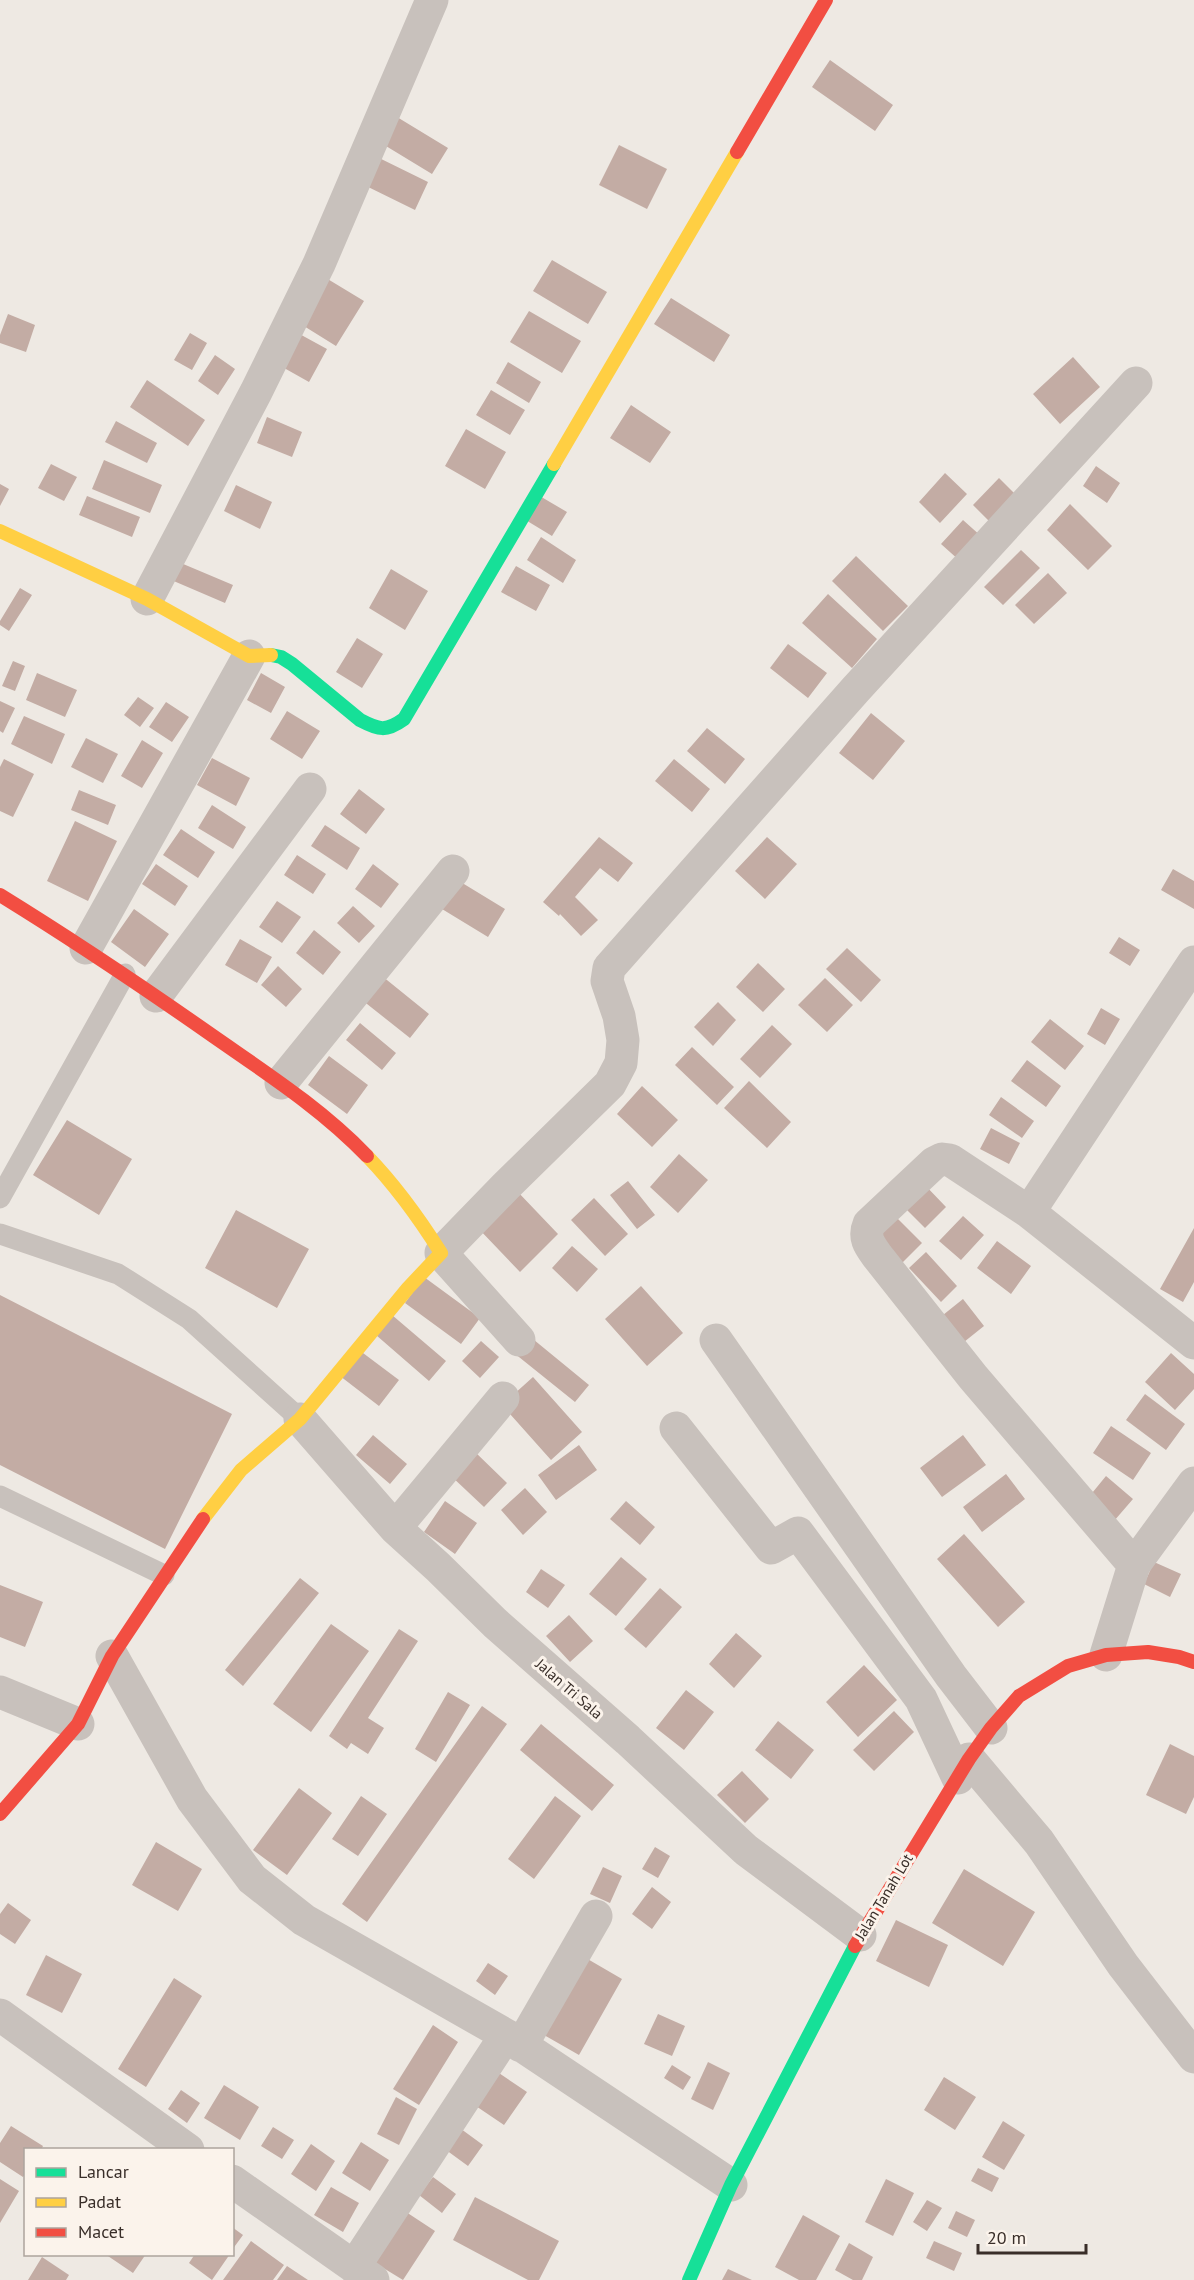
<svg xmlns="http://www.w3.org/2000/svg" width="1194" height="2280" viewBox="0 0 1194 2280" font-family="'PT Sans',sans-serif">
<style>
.building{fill:#c3aca4}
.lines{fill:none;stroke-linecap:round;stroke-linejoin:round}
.lane{stroke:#c8c1bc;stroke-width:21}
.street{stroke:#c8c1bc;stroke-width:33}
.fast{stroke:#16e098;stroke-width:14}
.slow{stroke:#ffcf43;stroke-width:14}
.jam{stroke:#f24e42;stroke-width:14}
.labels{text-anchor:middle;stroke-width:6;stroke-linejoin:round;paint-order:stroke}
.street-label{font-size:15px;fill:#392e29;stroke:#fbf3eb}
</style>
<rect width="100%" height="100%" fill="#eee9e3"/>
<path class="building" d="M 830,60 L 893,105 L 875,131 L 812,87 Z
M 397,117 L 448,148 L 432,174 L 381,143 Z
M 619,145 L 667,169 L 647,209 L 599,185 Z
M 371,154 L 428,182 L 415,210 L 358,182 Z
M 552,260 L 607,292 L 588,324 L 533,291 Z
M 326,278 L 364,301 L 336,346 L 299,323 Z
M 671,298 L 730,335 L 714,362 L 654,324 Z
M 529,311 L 581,341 L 562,373 L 510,342 Z
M 8,314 L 35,325 L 26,352 L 0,343 L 0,335 Z
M 294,331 L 327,349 L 309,382 L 277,364 Z
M 190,333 L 207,343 L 192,370 L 174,360 Z
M 215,355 L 235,369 L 218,395 L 198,381 Z
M 1073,357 L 1100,387 L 1060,424 L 1033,394 Z
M 508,362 L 541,382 L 529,403 L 496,383 Z
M 147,380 L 205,420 L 188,446 L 130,407 Z
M 491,390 L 525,410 L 510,435 L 476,415 Z
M 631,405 L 671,432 L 650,463 L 610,438 Z
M 267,417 L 302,432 L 292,457 L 257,443 Z
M 116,421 L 157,443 L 147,463 L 105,442 Z
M 466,429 L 506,452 L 485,489 L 445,466 Z
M 104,460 L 162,485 L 150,513 L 92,489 Z
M 51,464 L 77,477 L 64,501 L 38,488 Z
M 1096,466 L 1120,483 L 1107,503 L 1083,486 Z
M 945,473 L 967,494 L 940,523 L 919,502 Z
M 999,478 L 1017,496 L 990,522 L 973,505 Z
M 0,484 L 9,489 L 0,506 Z
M 236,485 L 272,502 L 260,529 L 224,511 Z
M 538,495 L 567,512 L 552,536 L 524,519 Z
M 87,496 L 140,517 L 132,537 L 79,515 Z
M 1070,504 L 1112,546 L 1088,570 L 1047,530 Z
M 963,520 L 982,537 L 960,561 L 941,544 Z
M 541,537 L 576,560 L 563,583 L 527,560 Z
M 1021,550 L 1040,568 L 1003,605 L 984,587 Z
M 856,556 L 908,606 L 883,631 L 832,581 Z
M 169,558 L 233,585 L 225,603 L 162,576 Z
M 516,566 L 550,585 L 536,611 L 501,592 Z
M 391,569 L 428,591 L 405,630 L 369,608 Z
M 1048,573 L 1067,593 L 1034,624 L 1015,605 Z
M 20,588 L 32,595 L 9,631 L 0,625 L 0,621 Z
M 828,594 L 877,639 L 852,668 L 802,623 Z
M 357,638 L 383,654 L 362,688 L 336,672 Z
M 788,644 L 827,673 L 808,698 L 770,668 Z
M 13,661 L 25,666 L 15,691 L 2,686 Z
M 37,673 L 77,690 L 65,717 L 26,700 Z
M 261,673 L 285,687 L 271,713 L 247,700 Z
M 138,697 L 154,708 L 140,727 L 124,715 Z
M 0,701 L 15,708 L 3,733 L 0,731 Z
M 166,702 L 189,717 L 172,742 L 149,727 Z
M 287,711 L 320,731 L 302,759 L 270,739 Z
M 871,713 L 905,741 L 873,780 L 839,753 Z
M 24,716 L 65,734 L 52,764 L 11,744 Z
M 707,728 L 745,759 L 725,784 L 687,751 Z
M 86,738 L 118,754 L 103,783 L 71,767 Z
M 142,740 L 163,753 L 142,788 L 121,776 Z
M 212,758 L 250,778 L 236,806 L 197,785 Z
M 4,759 L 34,774 L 13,817 L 0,811 L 0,767 Z
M 674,759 L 710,789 L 692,812 L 655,781 Z
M 359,789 L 385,809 L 366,834 L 340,814 Z
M 79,790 L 116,805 L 108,825 L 71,810 Z
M 212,805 L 246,827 L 233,849 L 198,828 Z
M 75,821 L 117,841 L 88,901 L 47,881 Z
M 325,825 L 360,848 L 347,870 L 311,846 Z
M 181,829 L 215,852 L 198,878 L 163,855 Z
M 599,837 L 633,863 L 618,882 L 600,868 L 575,897 L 598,920 L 581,936 L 560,914 L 559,916 L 543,902 Z
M 767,837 L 797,864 L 765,899 L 735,871 Z
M 297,855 L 326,874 L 313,894 L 284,875 Z
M 156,864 L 188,886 L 175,906 L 142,884 Z
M 373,864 L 399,884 L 381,908 L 355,889 Z
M 1173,869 L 1194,881 L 1194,909 L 1161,890 Z
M 459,881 L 505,909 L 488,937 L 442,909 Z
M 277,901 L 301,917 L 282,943 L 259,927 Z
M 353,906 L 375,926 L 359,943 L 337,923 Z
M 134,909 L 169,934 L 145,967 L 111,942 Z
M 314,930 L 341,952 L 323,975 L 296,953 Z
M 1119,937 L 1140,950 L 1130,966 L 1109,953 Z
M 240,939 L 272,957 L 257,983 L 225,965 Z
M 847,948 L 881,980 L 861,1002 L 826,969 Z
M 758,963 L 785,989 L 763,1012 L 736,987 Z
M 278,966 L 302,989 L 286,1007 L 261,985 Z
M 382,976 L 429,1014 L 410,1038 L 362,1000 Z
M 825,978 L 853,1005 L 827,1032 L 798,1005 Z
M 718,1002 L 736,1020 L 713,1046 L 694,1027 Z
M 1101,1008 L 1120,1019 L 1105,1045 L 1087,1034 Z
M 1050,1019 L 1084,1046 L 1065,1070 L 1031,1042 Z
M 360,1023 L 396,1053 L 382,1070 L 346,1040 Z
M 772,1025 L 792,1044 L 760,1078 L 740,1059 Z
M 692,1047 L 734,1087 L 717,1105 L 675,1065 Z
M 329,1056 L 368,1085 L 347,1114 L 308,1085 Z
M 1027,1060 L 1061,1086 L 1046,1107 L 1011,1081 Z
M 749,1081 L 791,1122 L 767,1148 L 724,1108 Z
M 642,1086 L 678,1120 L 652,1147 L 617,1114 Z
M 1001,1097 L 1034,1121 L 1022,1138 L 989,1115 Z
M 67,1120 L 132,1159 L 99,1215 L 33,1175 Z
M 991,1128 L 1020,1143 L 1009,1164 L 980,1149 Z
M 679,1154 L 708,1180 L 678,1213 L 650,1187 Z
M 628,1181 L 655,1215 L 637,1229 L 610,1195 Z
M 922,1182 L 946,1207 L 925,1228 L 900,1203 Z
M 516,1190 L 558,1234 L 520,1272 L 477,1227 Z
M 594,1198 L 628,1234 L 605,1256 L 571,1220 Z
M 236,1210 L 309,1249 L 277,1308 L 205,1268 Z
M 891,1212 L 922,1243 L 902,1263 L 871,1233 Z
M 963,1216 L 984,1235 L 961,1260 L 939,1241 Z
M 1194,1228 L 1194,1282 L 1183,1302 L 1160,1289 Z
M 997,1241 L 1031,1266 L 1011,1294 L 977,1268 Z
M 572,1246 L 598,1269 L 577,1292 L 552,1268 Z
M 926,1252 L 957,1286 L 941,1302 L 909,1268 Z
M 424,1277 L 480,1318 L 461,1344 L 405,1303 Z
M 641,1286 L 683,1333 L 647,1366 L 605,1319 Z
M 0,1295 L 232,1414 L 165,1549 L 0,1465 Z
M 963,1299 L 984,1326 L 964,1342 L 943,1315 Z
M 392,1315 L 446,1361 L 429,1381 L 376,1335 Z
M 528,1335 L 589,1385 L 575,1402 L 514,1353 Z
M 481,1341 L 499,1357 L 480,1378 L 462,1361 Z
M 359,1350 L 399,1380 L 379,1406 L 340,1376 Z
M 1171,1353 L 1194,1374 L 1194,1389 L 1175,1410 L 1145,1382 Z
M 533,1377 L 582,1432 L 551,1460 L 502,1405 Z
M 1145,1394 L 1185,1424 L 1166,1450 L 1126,1420 Z
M 1111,1426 L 1151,1453 L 1133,1480 L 1093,1453 Z
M 373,1435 L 407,1464 L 390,1484 L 356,1455 Z
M 963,1435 L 986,1465 L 942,1497 L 920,1468 Z
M 579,1445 L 597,1470 L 556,1500 L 538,1475 Z
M 473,1450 L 507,1483 L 484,1507 L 450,1475 Z
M 1006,1474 L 1025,1499 L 982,1532 L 963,1507 Z
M 1106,1476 L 1133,1499 L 1114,1521 L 1088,1498 Z
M 525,1488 L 547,1512 L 523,1535 L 501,1510 Z
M 445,1501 L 477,1523 L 455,1554 L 424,1532 Z
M 626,1501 L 655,1527 L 640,1545 L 610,1519 Z
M 964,1534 L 1025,1602 L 998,1627 L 937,1559 Z
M 621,1557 L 647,1579 L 616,1616 L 589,1594 Z
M 1154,1562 L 1181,1574 L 1170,1597 L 1144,1584 Z
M 541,1569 L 565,1585 L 548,1608 L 526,1592 Z
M 300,1578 L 319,1593 L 243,1686 L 225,1670 Z
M 0,1585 L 43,1602 L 25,1647 L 0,1637 Z
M 660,1588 L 682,1607 L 646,1648 L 624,1629 Z
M 569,1615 L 593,1641 L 570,1662 L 546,1636 Z
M 331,1624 L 369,1651 L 311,1732 L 273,1704 Z
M 399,1629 L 418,1641 L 368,1718 L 384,1728 L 368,1754 L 351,1743 L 347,1749 L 329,1736 Z
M 736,1633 L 762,1656 L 734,1688 L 709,1664 Z
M 864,1665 L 897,1700 L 858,1737 L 826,1702 Z
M 686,1690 L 714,1712 L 684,1750 L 656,1728 Z
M 448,1692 L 470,1705 L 436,1762 L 415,1749 Z
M 482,1706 L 507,1724 L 367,1922 L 342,1904 Z
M 894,1711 L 914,1732 L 874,1771 L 853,1750 Z
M 778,1721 L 814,1750 L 791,1779 L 755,1750 Z
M 541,1724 L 614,1785 L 592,1811 L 520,1750 Z
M 1170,1744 L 1194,1756 L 1194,1797 L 1186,1814 L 1146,1795 Z
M 742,1771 L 769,1799 L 745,1823 L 717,1795 Z
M 299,1788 L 332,1813 L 287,1875 L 253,1850 Z
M 361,1796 L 387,1814 L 358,1856 L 332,1839 Z
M 555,1796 L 581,1816 L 534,1879 L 508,1859 Z
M 156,1842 L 202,1869 L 178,1911 L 132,1885 Z
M 655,1847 L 670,1856 L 658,1878 L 642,1869 Z
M 603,1867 L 622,1876 L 610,1903 L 590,1894 Z
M 964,1869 L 1035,1912 L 1003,1966 L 932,1923 Z
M 652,1887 L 671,1902 L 652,1929 L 632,1914 Z
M 8,1903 L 31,1920 L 15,1944 L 0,1934 L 0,1914 Z
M 896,1920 L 948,1945 L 929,1987 L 876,1961 Z
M 579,1954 L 622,1979 L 579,2055 L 537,2031 Z
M 46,1955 L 82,1974 L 62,2013 L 26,1995 Z
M 488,1963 L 508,1976 L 495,1995 L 476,1981 Z
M 174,1978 L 202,1996 L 146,2087 L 118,2069 Z
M 658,2014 L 685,2026 L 672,2056 L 644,2044 Z
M 433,2025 L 458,2042 L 419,2105 L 393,2089 Z
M 708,2062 L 730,2073 L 713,2110 L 691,2099 Z
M 672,2065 L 691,2077 L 683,2090 L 664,2078 Z
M 490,2067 L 527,2092 L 504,2125 L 467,2100 Z
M 944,2077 L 976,2097 L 955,2130 L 924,2110 Z
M 224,2085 L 259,2107 L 240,2140 L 204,2118 Z
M 181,2090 L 200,2103 L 187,2123 L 168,2109 Z
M 396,2097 L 417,2109 L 399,2145 L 377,2134 Z
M 1003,2121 L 1025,2135 L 1004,2170 L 982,2157 Z
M 11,2126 L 43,2146 L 41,2150 L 26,2150 L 26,2173 L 23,2177 L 0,2162 L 0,2143 Z
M 457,2126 L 483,2145 L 468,2166 L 442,2147 Z
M 273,2127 L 294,2140 L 282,2159 L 261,2146 Z
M 361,2142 L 389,2160 L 370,2191 L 342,2173 Z
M 311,2144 L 335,2161 L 316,2191 L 291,2174 Z
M 978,2168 L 999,2178 L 992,2192 L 971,2181 Z
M 433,2177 L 456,2194 L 442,2213 L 419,2195 Z
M 0,2179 L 19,2191 L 0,2223 Z
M 886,2179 L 914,2193 L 893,2236 L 865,2222 Z
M 331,2187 L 359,2203 L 343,2232 L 314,2215 Z
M 475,2197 L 559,2241 L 539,2280 L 528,2280 L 453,2240 Z
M 927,2200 L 942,2208 L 927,2231 L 913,2222 Z
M 400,2208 L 435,2231 L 403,2280 L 367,2258 Z
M 956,2211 L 975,2220 L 967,2237 L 948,2228 Z
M 803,2215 L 840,2236 L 816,2280 L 799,2280 L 775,2267 Z
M 232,2227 L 243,2235 L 232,2250 Z
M 251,2241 L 284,2265 L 273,2280 L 223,2280 Z
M 934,2241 L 962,2253 L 954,2271 L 926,2258 Z
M 849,2243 L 873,2257 L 862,2280 L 853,2280 L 835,2270 Z
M 105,2254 L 146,2254 L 133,2273 Z
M 195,2254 L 230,2254 L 212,2280 L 189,2263 Z
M 42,2257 L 69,2275 L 66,2280 L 28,2280 Z
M 287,2266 L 308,2280 L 277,2280 Z
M 728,2269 L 752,2280 L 722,2280 Z"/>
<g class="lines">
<path class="lane" d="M 0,1198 L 125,974
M 0,1234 L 118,1274 L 189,1319 L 300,1419
M 0,1496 L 164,1575"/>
<path class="street" d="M 147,599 L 256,392 L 319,264 L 432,0
M 86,948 L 249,656
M 156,996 L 310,789
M 281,1083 L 453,871
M 1029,1212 L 1194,962
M 519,1340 L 441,1253 L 506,1186 L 610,1084 L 621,1063 L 623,1040 L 619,1016 L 607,981 L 609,968 L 856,689 L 1136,383
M 716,1340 L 951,1676 L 991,1728
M 300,1419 L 395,1528 L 438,1567 L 495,1623 L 628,1740 L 746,1850 L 860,1935
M 676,1428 L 771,1548 L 798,1533 L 921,1699 L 958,1778
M 395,1528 L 503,1398
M 1134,1565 L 973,1377 L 878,1257 C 870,1246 863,1238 869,1224 L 934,1163 L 942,1159 L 950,1160 L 1029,1212 L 1194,1343
M 1106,1655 L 1134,1565 L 1194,1483
M 112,1656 L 192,1799 L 252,1879 L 304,1920 L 506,2035 L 731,2185
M 0,1692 L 78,1724
M 969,1759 L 1039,1842 L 1123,1965 L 1194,2057
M 0,2015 L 188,2150
M 521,2046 L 596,1916
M 232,2181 L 373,2280
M 354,2267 L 506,2035"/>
<path class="fast" d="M 271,655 L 281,657 L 292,664 L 360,720 C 379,730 386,732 404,719 L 554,464
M 689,2280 L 731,2185 L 855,1946"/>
<path class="slow" d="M 554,464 L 737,152
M 0,531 L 147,599 L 249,656 L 271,655
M 203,1519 L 241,1470 L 300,1419 L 408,1288 L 441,1253 C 419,1218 396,1186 367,1156"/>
<path class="jam" d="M 737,152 L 826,0
M 0,895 C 73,940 143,987 213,1036 C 266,1073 322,1109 367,1156
M 0,1814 L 78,1724 L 112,1656 L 203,1519
M 855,1946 L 969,1759 L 991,1728 L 1019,1696 L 1068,1666 L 1106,1655 L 1148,1652 L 1179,1657 L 1194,1662"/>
</g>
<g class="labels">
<g class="street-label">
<text transform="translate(569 1689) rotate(41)" y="5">Jalan Tri Sala</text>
<text transform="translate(884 1897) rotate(-59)" y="5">Jalan Tanah Lot</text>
</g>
</g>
<rect x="24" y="2148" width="210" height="108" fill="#fbf3eb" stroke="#ada49d" stroke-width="1.5"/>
<rect x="36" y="2168" width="30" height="9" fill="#16e098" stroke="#ada49d" stroke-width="1.5"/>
<text x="78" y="2178" font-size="18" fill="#392e29">Lancar</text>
<rect x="36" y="2198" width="30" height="9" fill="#ffcf43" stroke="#ada49d" stroke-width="1.5"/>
<text x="78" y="2208" font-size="18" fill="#392e29">Padat</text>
<rect x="36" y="2228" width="30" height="9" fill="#f24e42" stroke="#ada49d" stroke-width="1.5"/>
<text x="78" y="2238" font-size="18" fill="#392e29">Macet</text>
<path d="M978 2244v9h108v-9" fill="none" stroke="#392e29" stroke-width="3"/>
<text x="987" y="2244" font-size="18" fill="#392e29" stroke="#fbf3eb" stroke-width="4.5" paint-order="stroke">20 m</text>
</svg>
